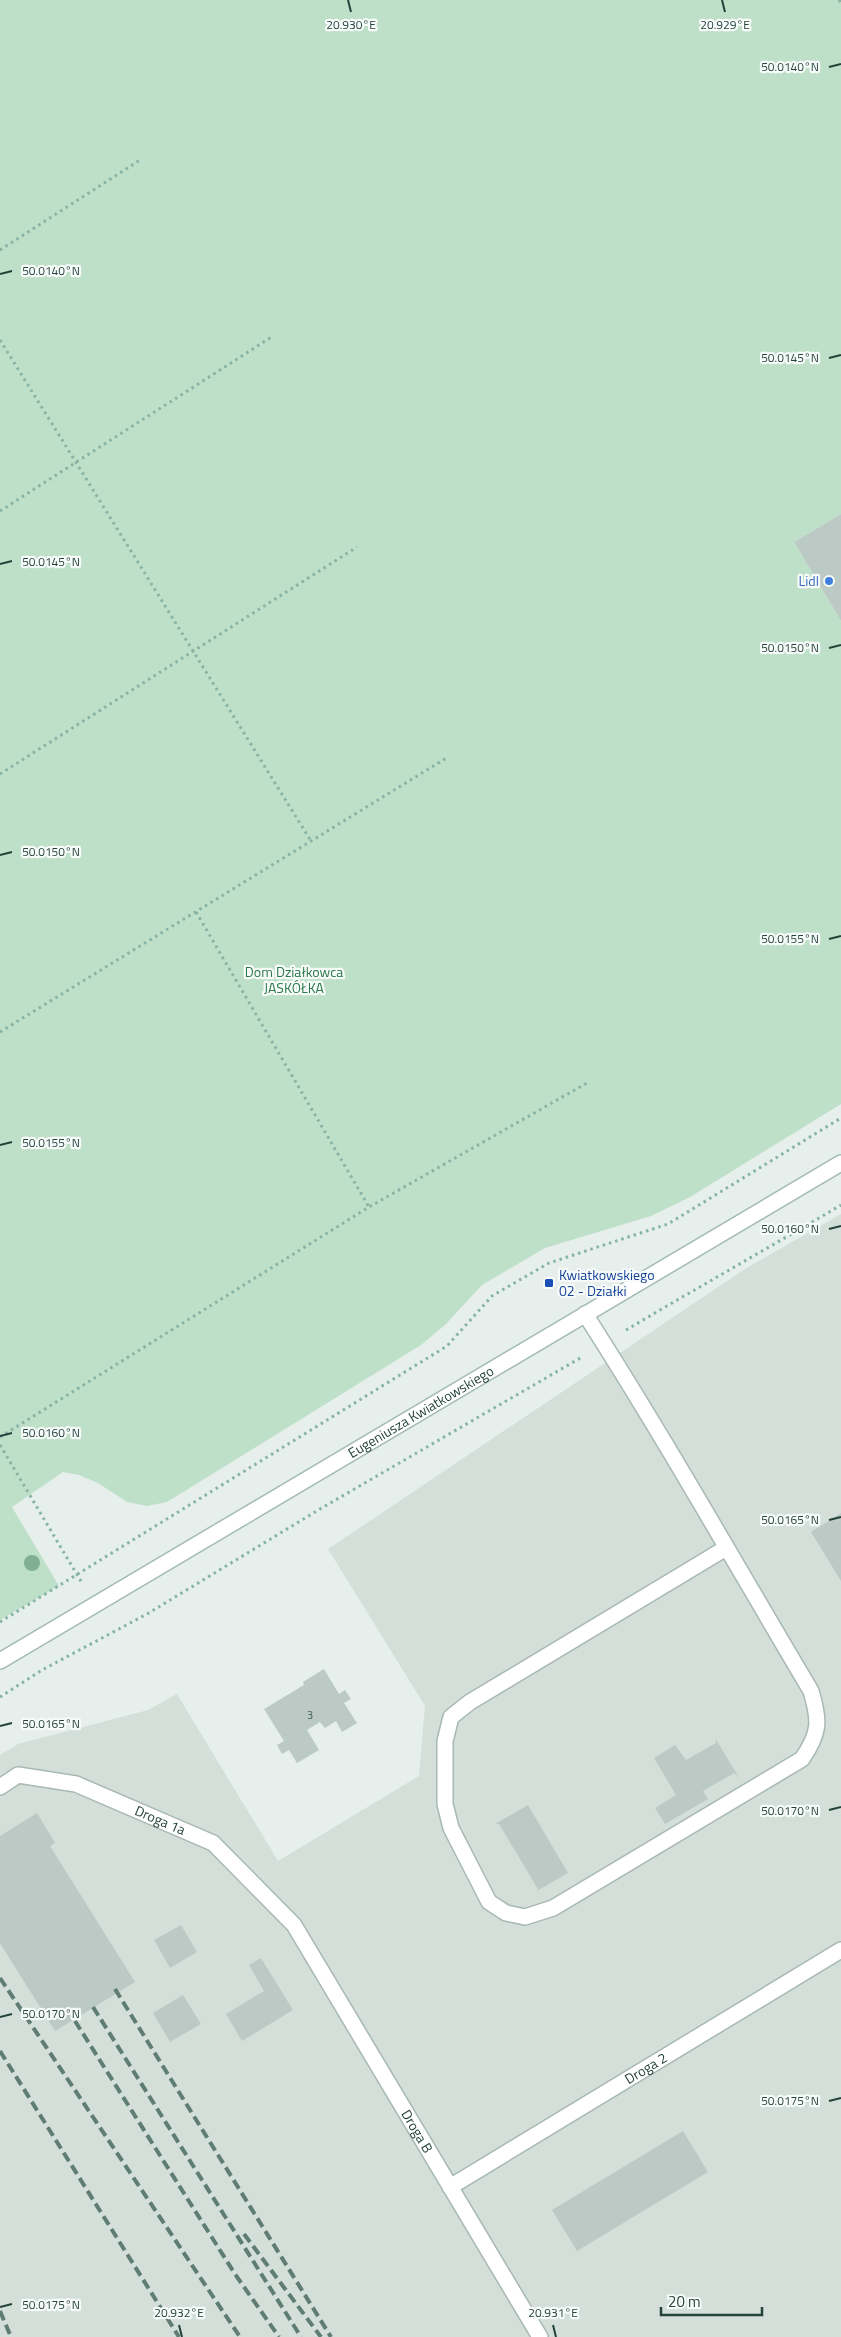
<svg xmlns="http://www.w3.org/2000/svg" width="841" height="2337" viewBox="0 0 841 2337" font-family="'Titillium Web',sans-serif">
<style>
.built{fill:#d4dfda}
.green{fill:#bfe0c8}
.building{fill:#bbcac4}
.lines{fill:none;stroke-linecap:round;stroke-linejoin:round}
.service-casing{stroke:#a8b8b2;stroke-width:18}
.secondary-casing{stroke:#a4bbb3;stroke-width:18}
.path{stroke:#86b3a5;stroke-width:3;stroke-dasharray:2.5 4;stroke-linecap:butt}
.service{stroke:#fff;stroke-width:15}
.secondary{stroke:#fff;stroke-width:15}
.rail{stroke:#5f7d75;stroke-width:4;stroke-dasharray:10 5;stroke-linecap:butt}
.tree{fill:#80af93}
.ticks{fill:none;stroke:#24423a;stroke-width:2}
.shop-dot{fill:#3f7fe0;stroke:#f7fbf9;stroke-width:2}
.transit-dot{fill:#1a4fb4;stroke:#f7fbf9;stroke-width:2}
.labels{text-anchor:middle;stroke-width:4.5;stroke-linejoin:round;paint-order:stroke}
.number-label{font-size:11px;fill:#4a645c}
.shop-label{font-size:14px;fill:#366cbe;stroke:#f7fbf9;text-anchor:end}
.park-label{font-size:14px;fill:#2d7a4b;stroke:#f7fbf9}
.transit-label{font-size:14px;fill:#164399;stroke:#f7fbf9;text-anchor:start}
.street-label{font-size:14px;fill:#24423a;stroke:#f7fbf9}
.ticks-label{font-size:12px;text-anchor:middle;fill:#24423a;stroke:#f7fbf9;stroke-width:4.5;stroke-linejoin:round;paint-order:stroke}
</style>
<rect width="100%" height="100%" fill="#e6efeb"/>
<path class="built" d="M 841,1214 L 841,2337 L 0,2337 L 0,1755 L 18,1744 L 148,1710 L 177,1694 L 278,1861 L 419,1776 L 425,1706 L 328,1549 L 745,1269 Z"/>
<path class="green" d="M 0,0 L 841,0 L 841,514 L 794,542 L 841,621 L 841,1104 L 690,1197 L 651,1216 L 545,1248 L 482,1285 L 445,1325 L 421,1345 L 167,1502 L 147,1506 L 127,1502 L 98,1483 L 79,1475 L 63,1472 L 12,1507 L 59,1586 L 0,1620 Z"/>
<path class="building" d="M 841,514 L 841,621 L 794,542 Z
M 841,1513 L 841,1581 L 811,1532 Z
M 324,1669 L 339,1694 L 345,1690 L 351,1699 L 344,1703 L 357,1723 L 342,1732 L 336,1721 L 325,1728 L 320,1722 L 307,1730 L 319,1750 L 297,1763 L 289,1750 L 282,1754 L 277,1745 L 284,1741 L 264,1709 L 304,1685 L 303,1682 Z
M 715,1738 L 738,1776 L 734,1773 L 703,1791 L 708,1799 L 665,1824 L 655,1808 L 676,1795 L 654,1758 L 675,1745 L 686,1760 L 716,1743 Z
M 528,1805 L 568,1873 L 535,1892 L 538,1889 L 499,1824 L 495,1824 Z
M 37,1813 L 55,1843 L 50,1846 L 135,1982 L 55,2031 L 0,1943 L 0,1836 Z
M 181,1925 L 197,1952 L 170,1968 L 154,1940 Z
M 261,1958 L 293,2010 L 242,2041 L 226,2014 L 264,1991 L 249,1965 Z
M 183,1995 L 201,2024 L 170,2042 L 153,2013 Z
M 683,2131 L 708,2172 L 577,2251 L 552,2210 Z"/>
<g class="lines">
<g class="service-casing">
<g id="service">
<path d="M 585,1314 C 664,1437 736,1565 811,1691 C 820,1721 820,1733 802,1759 L 553,1908 L 525,1917 L 506,1913 L 489,1902 L 451,1828 L 445,1804 L 445,1741 L 451,1717 L 470,1702 L 726,1548"/>
<path id="s1" d="M 0,1787 L 18,1775 L 76,1784 L 213,1843 L 294,1925 L 540,2337"/>
<path id="s2" d="M 450,2187 L 841,1950"/>
</g>
</g>
<g class="secondary-casing">
<g id="secondary">
<path id="s3" d="M 0,1661 L 841,1163"/>
</g>
</g>
<path class="path" d="M 839,0 L 841,3
M 0,250 L 140,160
M 0,340 L 311,841
M 0,511 L 273,336
M 0,774 L 357,547
M 196,912 L 369,1207
M 0,1032 L 448,757
M 626,1330 C 697,1288 770,1247 841,1205
M 0,1437 L 369,1207 L 587,1083
M 0,1445 L 82,1583
M 0,1622 L 447,1346 L 492,1296 L 549,1263 L 668,1224 L 841,1118
M 0,1697 L 42,1670 L 147,1614 L 320,1509 L 582,1357"/>
<use href="#service" class="service"/>
<use href="#secondary" class="secondary"/>
<path class="rail" d="M 0,1978 L 240,2337
M 115,1989 L 331,2337
M 93,2007 L 301,2337
M 75,2021 L 235,2274 L 279,2337
M 0,2051 L 179,2337
M 244,2234 L 321,2337
M 0,2311 L 11,2337"/>
</g>
<circle class="tree" cx="32" cy="1563" r="8"/>
<path class="ticks" d="M 348,0 L 351,12M 722,0 L 725,12M 829,67 L 841,64M 0,274 L 12,271M 829,358 L 841,355M 0,564 L 12,561M 829,648 L 841,645M 0,855 L 12,852M 829,939 L 841,936M 0,1145 L 12,1142M 829,1229 L 841,1226M 0,1436 L 12,1433M 829,1520 L 841,1517M 0,1726 L 12,1723M 829,1810 L 841,1807M 0,2017 L 12,2014M 829,2101 L 841,2098M 0,2307 L 12,2304M 179,2325 L 182,2337M 553,2325 L 556,2337"/>
<circle class="shop-dot" cx="829" cy="581" r="5"/>
<rect class="transit-dot" x="544" y="1278" width="10" height="10" rx="2.5"/>
<g class="labels">
<g class="number-label">
<text x="310" y="1719">3</text>
</g>
<g class="shop-label">
<text x="819" y="586">Lidl</text>
</g>
<g class="park-label">
<text x="294" y="977">Dom Działkowca<tspan x="294" dy="16">JASKÓŁKA</tspan></text>
</g>
<g class="transit-label">
<text x="559" y="1280">Kwiatkowskiego<tspan x="559" dy="16">02 - Działki</tspan></text>
</g>
<g class="street-label">
<text dy="5" stroke="none"><textPath href="#s3" startOffset="489">Eugeniusza Kwiatkowskiego</textPath></text>
<text dy="5" stroke="none"><textPath href="#s1" startOffset="172">Droga 1a</textPath></text>
<text dy="5" stroke="none"><textPath href="#s2" startOffset="229">Droga 2</textPath></text>
<text dy="5" stroke="none"><textPath href="#s1" startOffset="585">Droga B</textPath></text>
</g>
</g>
<g class="ticks-label">
<text x="351" y="29">20.930°E</text>
<text x="725" y="29">20.929°E</text>
<text x="790" y="71">50.0140°N</text>
<text x="51" y="275">50.0140°N</text>
<text x="790" y="362">50.0145°N</text>
<text x="51" y="566">50.0145°N</text>
<text x="790" y="652">50.0150°N</text>
<text x="51" y="856">50.0150°N</text>
<text x="790" y="943">50.0155°N</text>
<text x="51" y="1147">50.0155°N</text>
<text x="790" y="1233">50.0160°N</text>
<text x="51" y="1437">50.0160°N</text>
<text x="790" y="1524">50.0165°N</text>
<text x="51" y="1728">50.0165°N</text>
<text x="790" y="1815">50.0170°N</text>
<text x="51" y="2018">50.0170°N</text>
<text x="790" y="2105">50.0175°N</text>
<text x="51" y="2309">50.0175°N</text>
<text x="179" y="2317">20.932°E</text>
<text x="553" y="2317">20.931°E</text>
</g>
<path d="M661 2307v8h101v-8" fill="none" stroke="#24423a" stroke-width="2.5"/>
<text x="668" y="2307" font-size="15" fill="#24423a" stroke="#f7fbf9" stroke-width="4" paint-order="stroke">20 m</text>
</svg>
